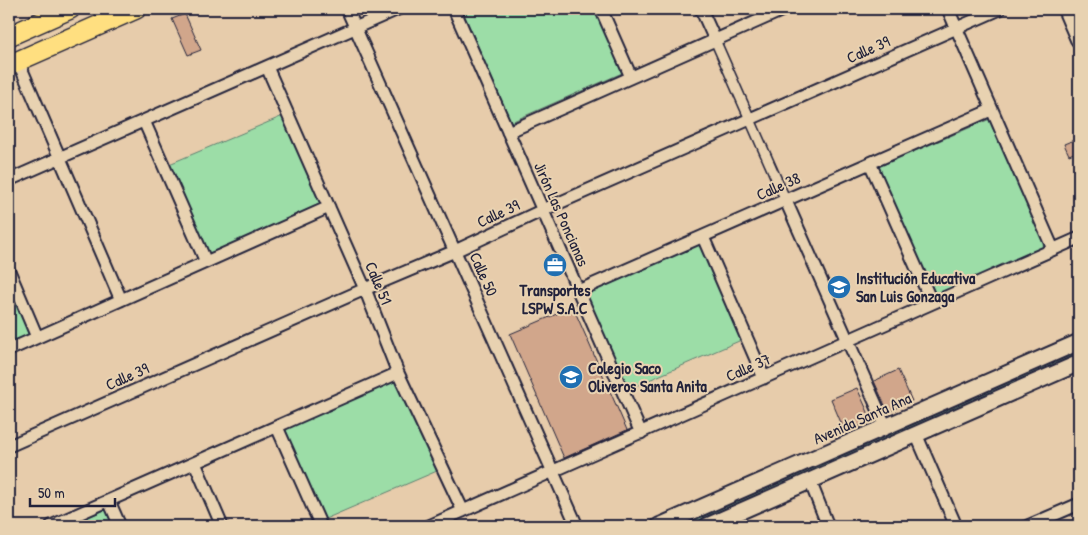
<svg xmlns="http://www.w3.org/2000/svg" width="1088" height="535" viewBox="0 0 1088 535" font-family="'Patrick Hand',sans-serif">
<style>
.green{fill:#9cdda7;stroke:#5f8071}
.building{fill:#d1a68b;stroke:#22223b}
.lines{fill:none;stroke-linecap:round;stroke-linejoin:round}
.pedestrian-casing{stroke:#22223b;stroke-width:12}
.minor-casing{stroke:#22223b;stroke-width:15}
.tertiary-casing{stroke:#22223b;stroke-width:19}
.secondary-casing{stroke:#22223b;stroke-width:20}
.primary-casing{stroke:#22223b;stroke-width:22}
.pedestrian{stroke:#e8d2b1;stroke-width:9}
.minor{stroke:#e8d2b1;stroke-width:11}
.tertiary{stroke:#e8d2b1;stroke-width:15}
.secondary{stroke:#e8d2b1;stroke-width:16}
.primary{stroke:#ffdf80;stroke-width:19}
.labels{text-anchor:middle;stroke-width:4;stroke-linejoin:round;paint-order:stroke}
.street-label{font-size:16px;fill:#22223b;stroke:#e8d2b1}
.poi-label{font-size:16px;font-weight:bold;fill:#22223b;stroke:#e8d2b1;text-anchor:start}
</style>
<rect width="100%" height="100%" fill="#e7ccab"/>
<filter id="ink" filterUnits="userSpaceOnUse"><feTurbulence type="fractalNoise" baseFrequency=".02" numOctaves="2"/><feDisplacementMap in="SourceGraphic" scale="10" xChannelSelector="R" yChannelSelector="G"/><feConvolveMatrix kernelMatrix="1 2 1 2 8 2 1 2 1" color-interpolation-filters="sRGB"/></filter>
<g filter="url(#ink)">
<path class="green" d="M 462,9 L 595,9 L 622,73 L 511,122 Z
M 283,116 L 323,205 L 208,256 L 167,165 Z
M 990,119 L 1048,248 L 936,297 L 878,167 Z
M 704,242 L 746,338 L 626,390 L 582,293 Z
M 9,288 L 29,334 L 9,343 Z
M 1079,349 L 1079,359 L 697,526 L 679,526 Z
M 397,379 L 437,471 L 325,519 L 284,429 Z
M 107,509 L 115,526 L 68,526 Z"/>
<path class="building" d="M 185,14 L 201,50 L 188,55 L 172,19 Z
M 1079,138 L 1079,151 L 1069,155 L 1064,144 Z
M 573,307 L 627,430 L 564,458 L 510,334 Z
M 898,370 L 912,401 L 888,412 L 874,381 Z
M 857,388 L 872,421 L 845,432 L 831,399 Z"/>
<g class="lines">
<g class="pedestrian-casing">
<path id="pedestrian" d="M 715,40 L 786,201"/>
</g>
<g class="minor-casing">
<path id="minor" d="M 347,9 L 577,526
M 454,9 L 641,433
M 601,9 L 631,77
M 701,9 L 715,40
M 948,9 L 1053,249
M 18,61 L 121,300
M 267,67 L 365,289 L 398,373 L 463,511
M 144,121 L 206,262
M 508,132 L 785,9
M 870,163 L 932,303
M 9,180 L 398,9
M 786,201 L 886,427
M 703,237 L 764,378
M 9,271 L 37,337
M 578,291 L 991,110
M 9,350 L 329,207
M 277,427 L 321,526
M 916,434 L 956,526
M 9,446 L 365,289 L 455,251 L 543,210 L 1000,9
M 195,463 L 222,526
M 810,481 L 828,526
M 109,501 L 120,526
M 51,526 L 398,373
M 429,526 L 1079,238
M 1028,526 L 1079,504"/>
</g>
<g class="tertiary-casing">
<path id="tertiary" d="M 659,526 L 1079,342
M 707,526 L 1079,363"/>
</g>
<g class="secondary-casing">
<path id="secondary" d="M 1066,9 L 1079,39"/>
</g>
<g class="primary-casing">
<path id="primary" d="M 9,36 L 70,9
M 9,65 L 136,9"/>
</g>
<use href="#pedestrian" class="pedestrian"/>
<use href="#minor" class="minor"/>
<use href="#tertiary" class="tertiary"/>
<use href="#secondary" class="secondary"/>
<use href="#primary" class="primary"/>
</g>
</g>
<defs>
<g id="office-disc" transform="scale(1.25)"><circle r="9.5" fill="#1f6fb2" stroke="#e8d2b1"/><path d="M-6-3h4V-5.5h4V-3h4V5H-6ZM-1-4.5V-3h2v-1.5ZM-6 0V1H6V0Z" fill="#fff"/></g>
<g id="school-disc" transform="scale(1.25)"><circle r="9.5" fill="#1f6fb2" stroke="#e8d2b1"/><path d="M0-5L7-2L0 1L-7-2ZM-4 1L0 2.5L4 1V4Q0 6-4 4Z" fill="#fff"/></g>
</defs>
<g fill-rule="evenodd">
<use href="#office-disc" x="555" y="265"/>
<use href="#school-disc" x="839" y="287"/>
<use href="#school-disc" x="571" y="377"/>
</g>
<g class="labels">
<g class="street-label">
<text transform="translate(868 49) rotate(-24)" y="6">Calle 39</text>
<text transform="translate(778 186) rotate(-24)" y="6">Calle 38</text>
<text transform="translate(498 213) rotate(-25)" y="6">Calle 39</text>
<text transform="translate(562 214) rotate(66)" y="6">Jirón Las Poncianas</text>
<text transform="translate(484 274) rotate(66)" y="6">Calle 50</text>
<text transform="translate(379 283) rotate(67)" y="6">Calle 51</text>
<text transform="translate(748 367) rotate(-24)" y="6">Calle 37</text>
<text transform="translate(127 376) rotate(-24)" y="6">Calle 39</text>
<text transform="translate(862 418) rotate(-24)" y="6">Avenida Santa Ana</text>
</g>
<g class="poi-label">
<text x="856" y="284">Institución Educativa<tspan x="856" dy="18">San Luis Gonzaga</tspan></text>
<text x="555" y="296" text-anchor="middle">Transportes<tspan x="555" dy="18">LSPW S.A.C</tspan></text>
<text x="588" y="374">Colegio Saco<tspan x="588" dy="18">Oliveros Santa Anita</tspan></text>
</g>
</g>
<rect width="1088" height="535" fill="none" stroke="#e8d2b1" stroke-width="30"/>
<rect x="15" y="15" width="1058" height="505" fill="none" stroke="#22223b" stroke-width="2" filter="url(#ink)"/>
<path d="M30 498v8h85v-8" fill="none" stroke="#22223b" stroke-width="2.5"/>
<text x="38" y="498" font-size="15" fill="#22223b" stroke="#e8d2b1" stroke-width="4" paint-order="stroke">50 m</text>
</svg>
